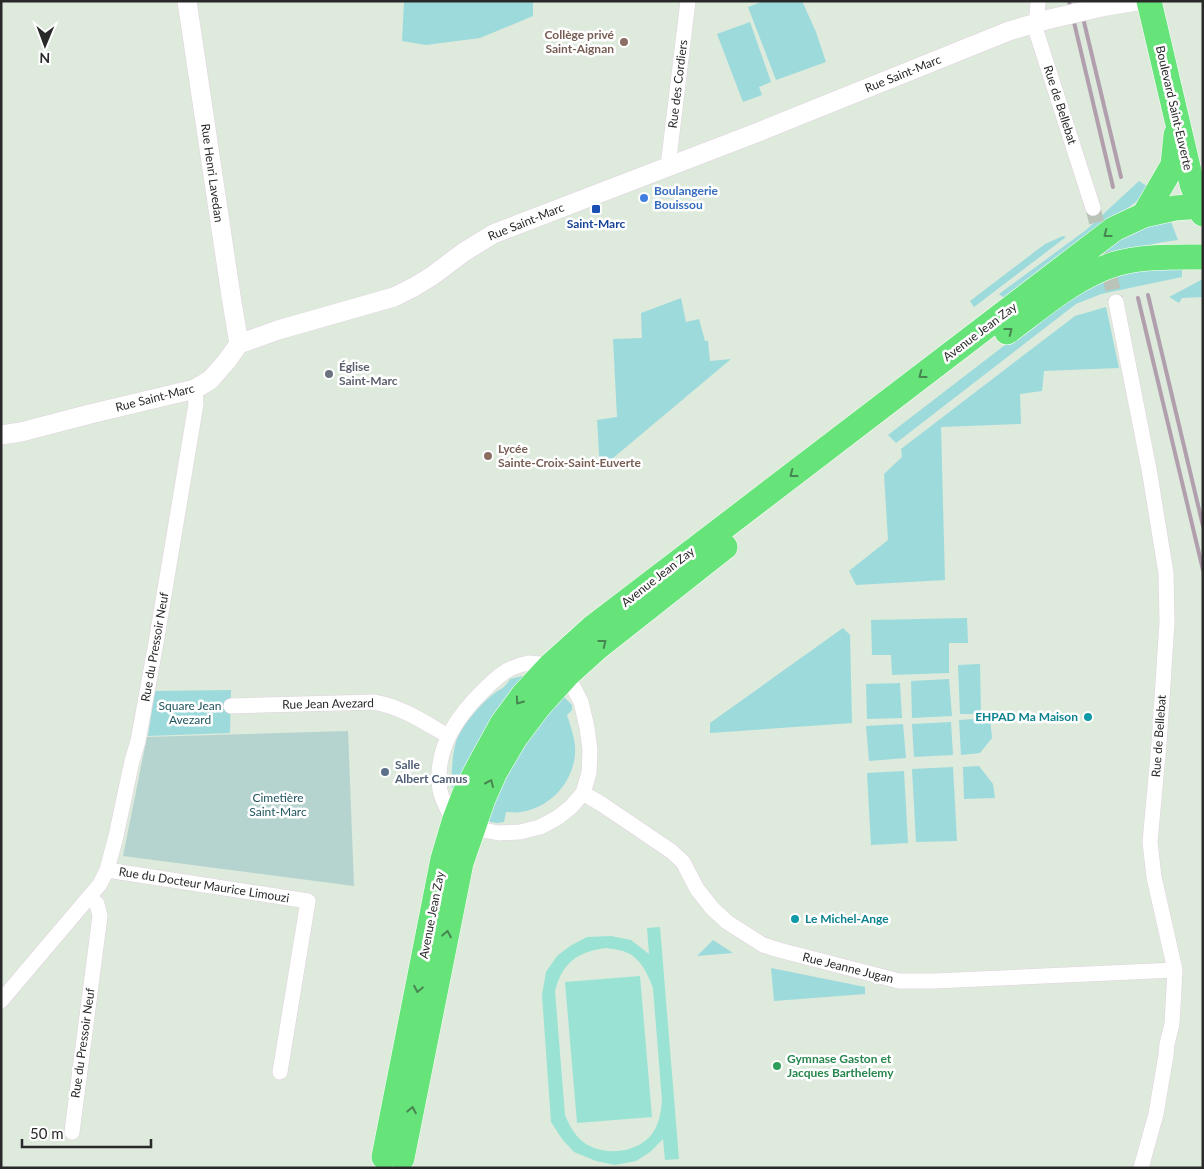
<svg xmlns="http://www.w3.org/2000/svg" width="1204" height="1169" viewBox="0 0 1204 1169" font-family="Lato,sans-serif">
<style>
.green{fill:#9ddadc}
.cemetery{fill:#b5d3cf}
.pitch{fill:#9ae3d4;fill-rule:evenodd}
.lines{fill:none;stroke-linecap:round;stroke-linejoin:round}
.minor-tunnel{stroke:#b9c3b8;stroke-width:15;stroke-dasharray:15 8;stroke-linecap:butt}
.minor-casing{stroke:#e1d2de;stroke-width:16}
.tertiary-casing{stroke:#e1d2de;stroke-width:20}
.primary-casing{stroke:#fff;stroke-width:26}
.minor{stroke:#fff;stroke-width:15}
.tertiary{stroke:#fff;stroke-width:19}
.primary{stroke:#67e479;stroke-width:25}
.rail{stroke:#b29fae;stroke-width:4}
.tertiary-bridge-casing{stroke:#e1d2de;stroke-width:20;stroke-linecap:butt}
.tertiary-bridge{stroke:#fff;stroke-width:19}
.oneway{stroke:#488651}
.education-dot{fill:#8d6e63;stroke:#fff;stroke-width:2}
.shop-dot{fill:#3f7fe0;stroke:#fff;stroke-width:2}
.transit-dot{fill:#1a4fb4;stroke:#fff;stroke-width:2}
.worship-dot{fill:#6b7280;stroke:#fff;stroke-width:2}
.culture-dot{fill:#0f9aa8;stroke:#fff;stroke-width:2}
.service-dot{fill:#5c6f8a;stroke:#fff;stroke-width:2}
.leisure-dot{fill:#2e9e5b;stroke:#fff;stroke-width:2}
.labels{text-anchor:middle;stroke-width:5;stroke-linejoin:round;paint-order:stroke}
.education-label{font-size:12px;font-weight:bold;fill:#785e54;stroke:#fff;text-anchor:end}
.street-label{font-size:12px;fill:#292929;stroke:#fff}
.shop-label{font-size:12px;font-weight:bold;fill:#366cbe;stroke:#fff;text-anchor:start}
.transit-label{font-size:12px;font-weight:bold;fill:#164399;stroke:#fff}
.worship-label{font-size:12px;font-weight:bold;fill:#5b616d;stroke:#fff;text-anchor:start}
.park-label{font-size:12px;fill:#205560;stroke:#fff}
.culture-label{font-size:12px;font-weight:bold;fill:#0d838f;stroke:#fff;text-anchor:end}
.service-label{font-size:12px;font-weight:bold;fill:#4e5e75;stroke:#fff;text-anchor:start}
.leisure-label{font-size:12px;font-weight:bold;fill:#27864d;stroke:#fff;text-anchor:start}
</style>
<rect width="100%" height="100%" fill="#ddeadc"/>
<path class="green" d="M 404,1 L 533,1 L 533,16 L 480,38 L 426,45 L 402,41 Z
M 764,1 L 802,1 L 816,32 L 826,62 L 776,80 L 748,7 Z
M 750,22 L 771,82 L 759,87 L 762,95 L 743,102 L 717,34 Z
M 1139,181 L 1150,188 L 1145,195 L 1007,300 L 999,294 L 1086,230 Z
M 1170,219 L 1178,240 C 1147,244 1123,250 1094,261 L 1091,254 L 1139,228 Z
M 1063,236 L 1066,237 L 974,307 L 970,301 L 1045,244 Z
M 1151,270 L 1182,270 L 1182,277 L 1101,294 L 1076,304 L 896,443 L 888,435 L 1070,295 L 1117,274 Z
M 1203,279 L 1203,297 L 1182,298 L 1179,303 L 1169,297 Z
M 681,298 L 686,322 L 699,319 L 705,341 L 708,341 L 710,361 L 731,359 L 600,469 L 597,420 L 617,417 L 613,339 L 642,338 L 641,313 Z
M 1106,307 L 1119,368 L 1044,371 L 1042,391 L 1020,394 L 1021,424 L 941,427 L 945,580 L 856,585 L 849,571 L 888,540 L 884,474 L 902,457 L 901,449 L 1075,316 Z
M 967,618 L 968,643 L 949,643 L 949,673 L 892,675 L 891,655 L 872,655 L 871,620 Z
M 843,628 L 850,635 L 852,723 L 710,733 L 710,723 Z
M 980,664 L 981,714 L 960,714 L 958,665 Z
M 527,675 L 455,791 L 451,785 C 452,771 452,756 456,742 C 461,727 479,706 491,696 C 498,690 506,688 510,679 Z
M 949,679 L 952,716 L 912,718 L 911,681 Z
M 900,683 L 902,718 L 867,719 L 866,684 Z
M 231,690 L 230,733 L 148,736 L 155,691 Z
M 563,696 L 572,705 L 572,710 L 567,715 C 570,725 574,735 575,746 C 577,778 553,807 521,812 C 517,813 511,812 506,812 L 504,822 L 497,823 L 486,821 L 514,753 Z
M 990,718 L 992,738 L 980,753 L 961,755 L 959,720 Z
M 951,722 L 953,755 L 914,757 L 912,724 Z
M 903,724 L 906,758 L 869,761 L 866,726 Z
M 979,766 L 993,784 L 995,798 L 964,799 L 963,767 Z
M 953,767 L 957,841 L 916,842 L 912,769 Z
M 904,771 L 908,843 L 871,845 L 867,773 Z
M 713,940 L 733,953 L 697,956 Z
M 771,968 L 865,987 L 865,994 L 774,1001 Z"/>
<path class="cemetery" d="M 348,731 L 354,886 L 123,856 L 147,737 Z"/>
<path class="pitch" d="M 660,927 L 679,1159 L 665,1160 L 663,1139 L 650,1152 L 636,1161 L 615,1165 L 596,1161 L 574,1152 L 562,1139 L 551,1122 L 542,995 L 546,972 L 557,956 L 570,946 L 587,937 L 611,936 L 631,940 L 649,954 L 647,928 ZM 606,948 C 614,949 623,950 630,954 C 642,961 648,975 653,988 L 662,1101 C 661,1110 660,1119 656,1127 C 644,1154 603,1158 582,1141 C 574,1134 569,1125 565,1115 L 555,991 C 563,962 577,952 606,948 Z
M 640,976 L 652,1117 L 577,1123 L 565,982 Z"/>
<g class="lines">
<path class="minor-tunnel" d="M 1093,208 L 1116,302"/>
<g class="minor-casing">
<path id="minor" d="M 1038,1 L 1036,31 L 1039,40 L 1093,208
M 672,166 L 669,158 L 688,1
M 1116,302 L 1149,469 L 1166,573 L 1167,622 L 1159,744 L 1150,842 L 1154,877 L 1175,970 L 1172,1024 L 1167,1044 L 1166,1055 L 1156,1114 L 1141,1168
M 528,663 L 551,665 L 567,675 L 581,702 L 587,727 L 590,750 L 589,773 L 583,793 L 571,807 L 557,818 L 540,827 L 520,832 L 499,833 L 472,828 L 454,822 C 449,812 442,801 440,790 C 434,751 456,717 483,691 C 497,677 507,667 528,663 Z
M 231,706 L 374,702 C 402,707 424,722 448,736
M 583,793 L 603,805 L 671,851 L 683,862 L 697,889 L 712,908 L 727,922 L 763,945 L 779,950 L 899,981 L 934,981 L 1175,970
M 107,870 L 308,901 L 280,1072
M 1,1001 L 100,884 L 107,870 L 116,836 L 132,761 L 138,741 L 156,643 L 196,404 L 195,389
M 72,1132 L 100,916 L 97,904 L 89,897"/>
</g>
<g class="tertiary-casing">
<path id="tertiary" d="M 187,1 L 231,296 L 239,344
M 1106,6 L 1137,1
M 1,435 L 21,432 L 90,414 L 195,389 L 210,380 L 226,362 L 239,344 L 278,330 L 394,297 L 414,287 L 432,276 L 464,252 L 493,234 L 761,131 L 1009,31 L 1050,19"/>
</g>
<g class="primary-casing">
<path id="primary" d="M 1149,1 L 1192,184 L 1203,214
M 1144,215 L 1173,165 L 1176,135
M 1007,332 C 1041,307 1074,277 1115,264 C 1142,256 1174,257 1203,257
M 384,1157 L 443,859 L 454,822 L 465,793 L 479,766 L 502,724 L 524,694 L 551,665 L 592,628 L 1114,229 L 1144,215 L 1175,208 L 1203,206
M 402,1158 L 461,863 L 483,799 L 495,772 L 515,738 L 539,706 L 567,675 L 597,648 L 725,547"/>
</g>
<use href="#minor" class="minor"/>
<use href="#tertiary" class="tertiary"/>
<use href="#primary" class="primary"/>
<path class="rail" d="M 1069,1 L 1113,187
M 1079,1 L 1121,177
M 1148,295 L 1203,526
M 1138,298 L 1203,570"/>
<g class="tertiary-bridge-casing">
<path id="tertiary-bridge" d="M 1050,19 L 1106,6"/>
</g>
<use href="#tertiary-bridge" class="tertiary-bridge"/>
</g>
<defs><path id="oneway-chevron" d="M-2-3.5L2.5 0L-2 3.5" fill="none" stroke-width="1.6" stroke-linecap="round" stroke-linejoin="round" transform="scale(1.25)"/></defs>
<g class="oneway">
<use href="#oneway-chevron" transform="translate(1107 234) rotate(143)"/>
<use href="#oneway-chevron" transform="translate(1009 331) rotate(-37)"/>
<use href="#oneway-chevron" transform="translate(922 375) rotate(143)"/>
<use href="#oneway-chevron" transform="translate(793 474) rotate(143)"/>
<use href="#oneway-chevron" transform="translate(603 643) rotate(-38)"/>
<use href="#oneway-chevron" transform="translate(519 701) rotate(126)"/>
<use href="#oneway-chevron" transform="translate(490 783) rotate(-66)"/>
<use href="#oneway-chevron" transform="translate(447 934) rotate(-79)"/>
<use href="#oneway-chevron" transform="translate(418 989) rotate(101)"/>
<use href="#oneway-chevron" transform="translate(412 1110) rotate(-79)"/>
</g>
<g class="education-dot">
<circle cx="624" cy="42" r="5"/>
<circle cx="488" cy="456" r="5"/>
</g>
<circle class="shop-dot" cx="644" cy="198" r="5"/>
<rect class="transit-dot" x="591" y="204" width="10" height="10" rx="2.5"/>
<circle class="worship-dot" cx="329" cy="374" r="5"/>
<g class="culture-dot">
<circle cx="1088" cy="717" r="5"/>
<circle cx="795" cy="919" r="5"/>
</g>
<circle class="service-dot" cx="385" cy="772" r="5"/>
<circle class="leisure-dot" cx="777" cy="1066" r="5"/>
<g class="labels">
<g class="education-label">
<text x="614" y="39">Collège privé<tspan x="614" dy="14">Saint-Aignan</tspan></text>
<text x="498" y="453" text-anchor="start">Lycée<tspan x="498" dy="14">Sainte-Croix-Saint-Euverte</tspan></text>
</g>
<g class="street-label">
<text transform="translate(903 74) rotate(-22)" y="4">Rue Saint-Marc</text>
<text transform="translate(678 84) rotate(-83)" y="4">Rue des Cordiers</text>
<text transform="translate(1060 105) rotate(72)" y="4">Rue de Bellebat</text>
<text transform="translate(1174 108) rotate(77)" y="4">Boulevard Saint-Euverte</text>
<text transform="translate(212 173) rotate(82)" y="4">Rue Henri Lavedan</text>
<text transform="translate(526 222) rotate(-22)" y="4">Rue Saint-Marc</text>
<text transform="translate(980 332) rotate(-37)" y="4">Avenue Jean Zay</text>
<text transform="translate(155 398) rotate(-14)" y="4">Rue Saint-Marc</text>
<text transform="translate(658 577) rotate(-38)" y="4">Avenue Jean Zay</text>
<text transform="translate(155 647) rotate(-80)" y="4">Rue du Pressoir Neuf</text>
<text transform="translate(328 704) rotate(-1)" y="4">Rue Jean Avezard</text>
<text transform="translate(1159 736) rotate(-86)" y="4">Rue de Bellebat</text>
<text transform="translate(204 885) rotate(9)" y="4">Rue du Docteur Maurice Limouzi</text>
<text transform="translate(432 915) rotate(-79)" y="4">Avenue Jean Zay</text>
<text transform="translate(848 968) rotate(14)" y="4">Rue Jeanne Jugan</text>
<text transform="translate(83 1043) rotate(-82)" y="4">Rue du Pressoir Neuf</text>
</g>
<g class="shop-label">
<text x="654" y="195">Boulangerie<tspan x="654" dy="14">Bouissou</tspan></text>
</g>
<g class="transit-label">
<text x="596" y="228">Saint-Marc</text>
</g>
<g class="worship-label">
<text x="339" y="371">Église<tspan x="339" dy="14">Saint-Marc</tspan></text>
</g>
<g class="park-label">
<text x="190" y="710">Square Jean<tspan x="190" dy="14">Avezard</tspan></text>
<text x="278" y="802">Cimetière<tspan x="278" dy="14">Saint-Marc</tspan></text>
</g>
<g class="culture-label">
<text x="1078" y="721">EHPAD Ma Maison</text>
<text x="805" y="923" text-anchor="start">Le Michel-Ange</text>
</g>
<g class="service-label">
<text x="395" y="769">Salle<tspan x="395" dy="14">Albert Camus</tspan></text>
</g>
<g class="leisure-label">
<text x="787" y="1063">Gymnase Gaston et<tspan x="787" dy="14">Jacques Barthelemy</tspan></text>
</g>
</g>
<rect width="1204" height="1169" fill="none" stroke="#292929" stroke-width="5"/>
<g transform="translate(45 45) rotate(181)" stroke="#ffffff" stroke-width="4" paint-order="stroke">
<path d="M0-4L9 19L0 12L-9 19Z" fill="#292929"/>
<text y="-8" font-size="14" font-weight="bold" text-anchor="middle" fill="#292929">N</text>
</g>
<path d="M22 1139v8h129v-8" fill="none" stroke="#292929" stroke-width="2.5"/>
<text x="30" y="1139" font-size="15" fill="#292929" stroke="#ffffff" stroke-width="4" paint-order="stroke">50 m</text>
</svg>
